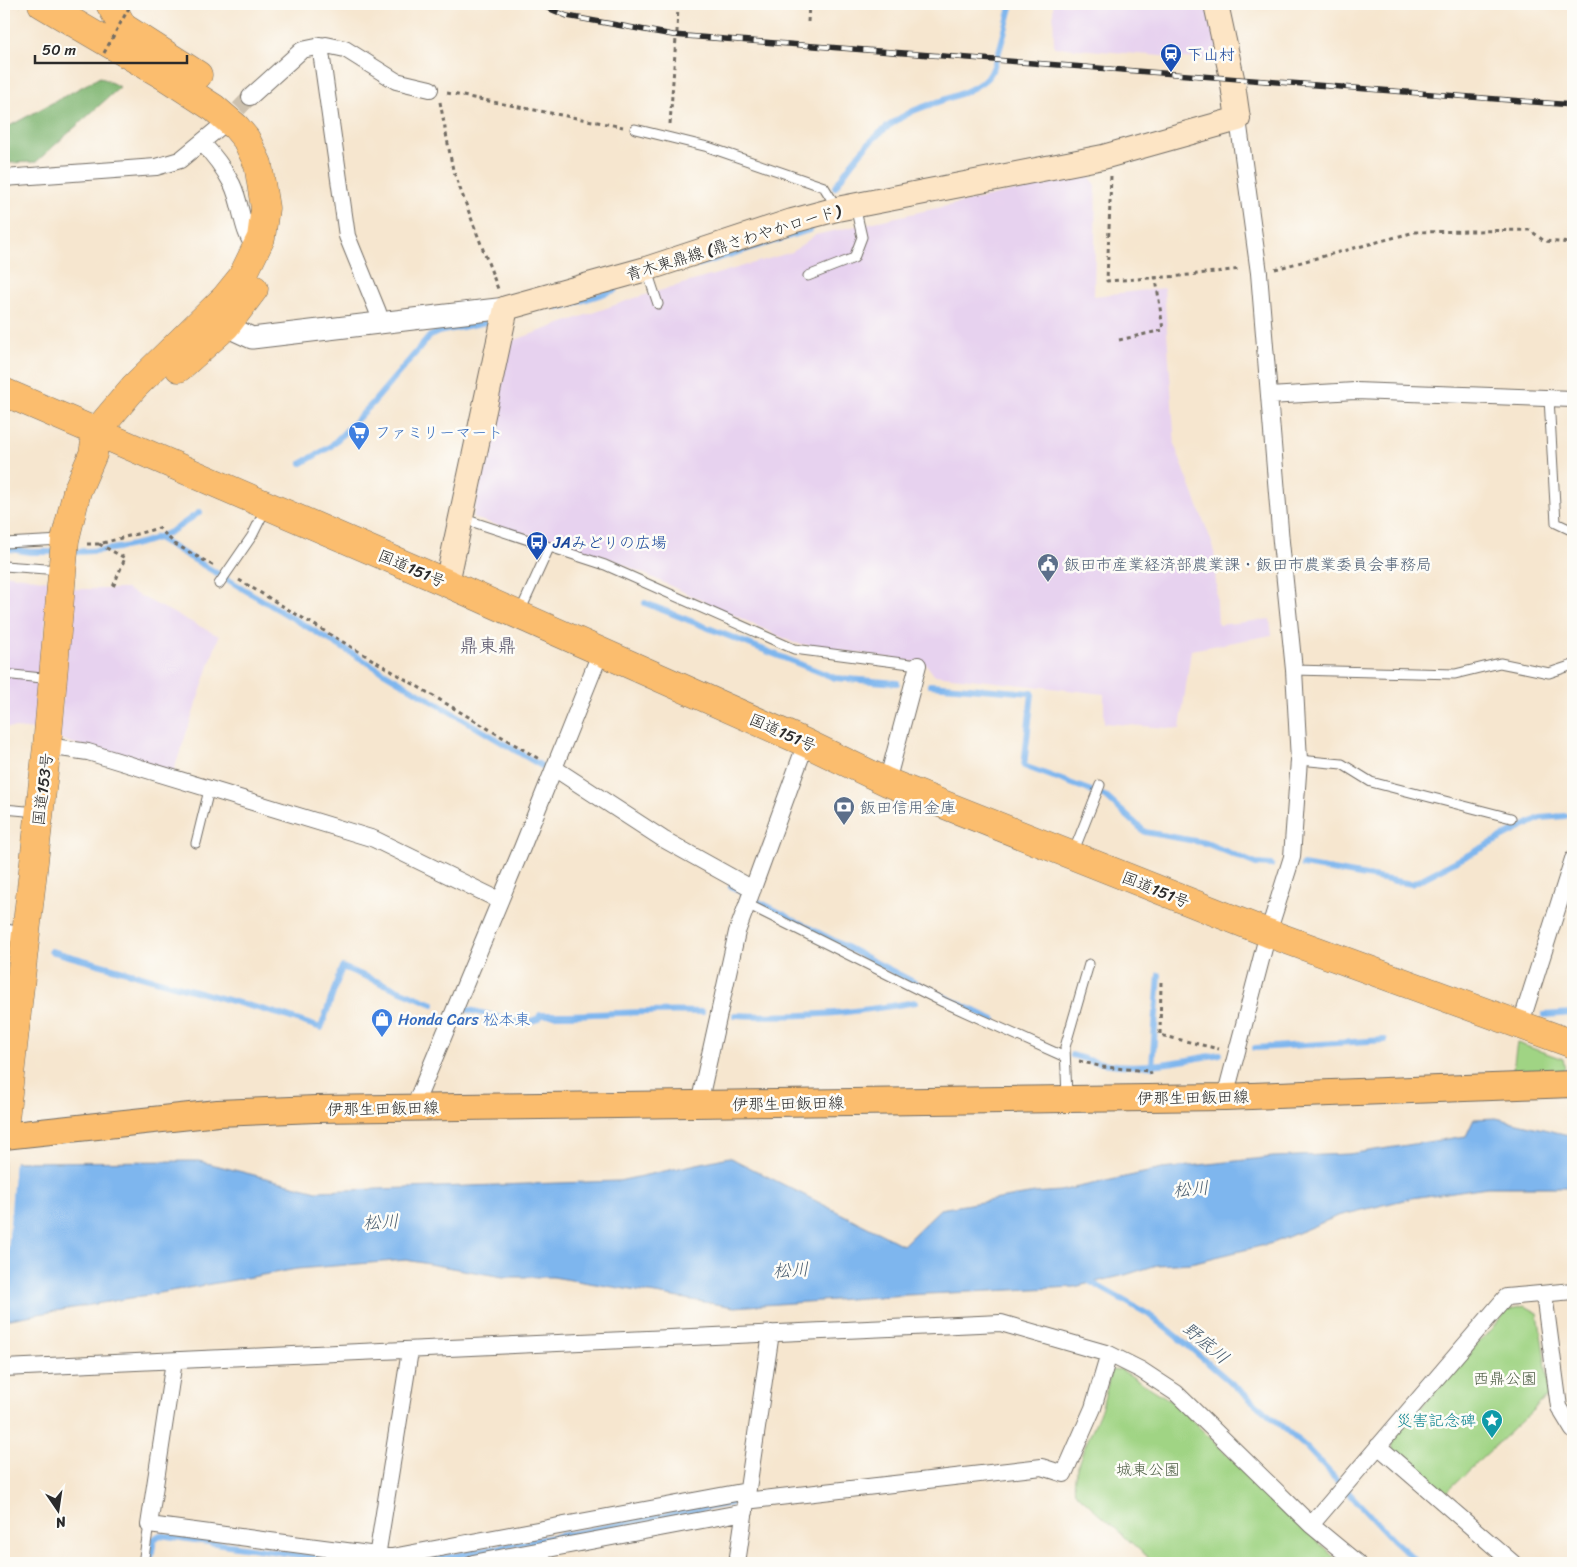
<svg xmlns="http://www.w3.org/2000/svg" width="1577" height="1567" viewBox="0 0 1577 1567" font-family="Sriracha,'Klee One',sans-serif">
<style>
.built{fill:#e7d2ef}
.green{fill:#a0d484;stroke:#668058}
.forest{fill:#80b672;stroke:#56704e}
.water{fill:#7eb6ee;stroke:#54708c}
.pier{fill:#f6e6cf}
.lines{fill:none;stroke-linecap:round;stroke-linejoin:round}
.stream{stroke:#7eb6ee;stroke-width:6}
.minor-tunnel{stroke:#cdc1ae;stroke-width:16;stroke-dasharray:16 8;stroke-linecap:butt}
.service-casing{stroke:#726c64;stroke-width:11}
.minor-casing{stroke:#726c64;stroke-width:18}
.tertiary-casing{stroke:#726c64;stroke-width:23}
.secondary-casing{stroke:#726c64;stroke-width:26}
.primary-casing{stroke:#726c64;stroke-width:28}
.trunk-casing{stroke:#726c64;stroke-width:29}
.path{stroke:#726c64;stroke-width:3;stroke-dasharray:4 4;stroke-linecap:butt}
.service{stroke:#fff;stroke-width:9}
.minor{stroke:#fff;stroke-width:16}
.tertiary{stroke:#fff;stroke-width:21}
.secondary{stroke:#fde5c5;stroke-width:24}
.primary{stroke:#fbbd6e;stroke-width:26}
.trunk{stroke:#fbbd6e;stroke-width:28}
.rail-casing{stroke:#2b2b2b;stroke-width:5.5}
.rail{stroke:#fdfcf7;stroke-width:4;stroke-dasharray:11;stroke-linecap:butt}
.path-bridge{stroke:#726c64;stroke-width:3;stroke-dasharray:4 4;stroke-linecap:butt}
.labels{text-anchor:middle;stroke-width:5;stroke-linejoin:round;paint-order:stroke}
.transit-label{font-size:16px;fill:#164399;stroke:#fdfcf7;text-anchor:start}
.street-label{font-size:16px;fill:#2b2b2b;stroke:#fdfcf7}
.shop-label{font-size:16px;fill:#366cbe;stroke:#fdfcf7;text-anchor:start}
.service-label{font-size:16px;fill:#4e5e75;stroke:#fdfcf7;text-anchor:start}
.park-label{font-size:16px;fill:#4e5e46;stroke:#fdfcf7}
.culture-label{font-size:16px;fill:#0d838f;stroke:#fdfcf7;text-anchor:end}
.water-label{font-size:18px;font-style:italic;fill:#485c6f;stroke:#fdfcf7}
.quarter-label{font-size:19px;fill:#57536a;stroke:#fdfcf7}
</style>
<rect width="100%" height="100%" fill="#fdfcf7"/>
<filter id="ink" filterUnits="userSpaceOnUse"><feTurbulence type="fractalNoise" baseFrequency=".02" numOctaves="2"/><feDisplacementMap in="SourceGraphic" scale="10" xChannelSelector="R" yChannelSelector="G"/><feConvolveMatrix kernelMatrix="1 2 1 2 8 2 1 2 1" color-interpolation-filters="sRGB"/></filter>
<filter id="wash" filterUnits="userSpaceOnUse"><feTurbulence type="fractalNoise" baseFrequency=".0096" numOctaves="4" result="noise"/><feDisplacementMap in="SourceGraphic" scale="20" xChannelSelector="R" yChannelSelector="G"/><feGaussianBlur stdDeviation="1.12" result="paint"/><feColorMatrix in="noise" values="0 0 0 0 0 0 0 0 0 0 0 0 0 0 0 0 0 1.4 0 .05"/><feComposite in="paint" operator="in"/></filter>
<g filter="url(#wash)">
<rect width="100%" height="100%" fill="#f6e6cf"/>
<path class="built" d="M 1053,4 L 1207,4 L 1221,61 L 1054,47 Z
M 1088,175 L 1096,185 L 1094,296 L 1164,288 L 1175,446 L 1214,548 L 1218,625 L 1270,619 L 1272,635 L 1191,650 L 1180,729 L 1104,723 L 1104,694 L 934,675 L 926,664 L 794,643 L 614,560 L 473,518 L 509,342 L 635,298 L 792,252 L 815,235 Z
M 4,574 L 49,581 L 37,730 L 4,727 Z
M 72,589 L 126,589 L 219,636 L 173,773 L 59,739 Z"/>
<path class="green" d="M 1517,1043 L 1563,1059 L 1565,1068 L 1560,1072 L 1512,1075 Z
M 1525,1306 L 1538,1313 L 1550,1394 L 1444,1494 L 1393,1449 L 1392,1440 L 1508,1310 Z
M 1120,1369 L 1173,1402 L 1340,1563 L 1154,1563 L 1075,1492 C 1070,1468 1095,1429 1102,1406 C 1106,1394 1108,1382 1111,1371 Z"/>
<path class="forest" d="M 100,77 L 120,87 L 36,162 L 4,163 L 4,129 Z"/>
<path class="water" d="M 1496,1118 L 1573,1136 L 1573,1187 L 1487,1187 L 1412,1198 L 1338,1216 L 1273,1243 L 1191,1263 L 1157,1265 L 1125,1275 L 1074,1287 L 906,1295 L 734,1307 L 553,1277 L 503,1277 L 406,1260 L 297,1269 L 4,1320 L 4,1162 L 199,1161 L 317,1191 L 619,1181 L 729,1157 L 903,1245 L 940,1209 L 1035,1193 L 1060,1191 L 1162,1169 L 1273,1157 L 1349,1154 L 1466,1136 L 1474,1119 Z"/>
<path class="pier" d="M 4,1159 L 15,1159 L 4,1301 Z"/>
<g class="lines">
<path class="stream" d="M 835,187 C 856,155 878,128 913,111 C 935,101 973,94 989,76 C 998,64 1007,20 1012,4
M 697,265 L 809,230 L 812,225
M 559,308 L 615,290
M 302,463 L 330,447 L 372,404 L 430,336 L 438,332 L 486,322
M 156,537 L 545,768
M 4,548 L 30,552 L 58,552
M 70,552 C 103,551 137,548 168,533 C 179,528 189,519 200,512
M 645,603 L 835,678 L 897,683
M 930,685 L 1032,693 L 1024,766 L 1105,796 L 1145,832 L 1206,843 L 1256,864 L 1271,865
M 1303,865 L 1412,884 L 1540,818 L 1565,816
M 731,886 L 743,893
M 759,902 L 923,987 L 994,1020
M 51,951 L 279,1014 L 321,1028 L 342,967 L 433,1004
M 465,1009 L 524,1023 L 538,1019 L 540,1015 C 594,1016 648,1009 702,1012
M 735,1015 C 799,1018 853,1013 916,1002
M 1544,1015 L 1573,1013
M 1255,1048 L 1385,1040
M 1072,1055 C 1125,1074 1167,1064 1220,1054
M 1152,1066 L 1159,975
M 1087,1280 L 1148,1314 L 1187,1345 L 1306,1447 L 1393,1540 L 1419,1563
M 150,1563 L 154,1539 L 160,1535 L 354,1563
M 417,1563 L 731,1503"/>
</g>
</g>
<g filter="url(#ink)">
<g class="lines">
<path class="minor-tunnel" d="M 222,126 L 250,97"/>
<g class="service-casing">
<path id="service" d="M 635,129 L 708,147 L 824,187 L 837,208
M 647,271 L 658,304
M 808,276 L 854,258 L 862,237 L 855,206
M 1549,398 L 1556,523 L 1573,531
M 461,518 L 605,565 L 794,649 L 918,665
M 4,543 L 62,540
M 4,566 L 60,570
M 219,584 L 252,536 L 266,508
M 520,612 L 549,548
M 1294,670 L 1455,674 L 1500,663 L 1549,673 L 1573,665
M 4,674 L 51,679
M 1299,760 L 1342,764 L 1371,782 L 1511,818
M 4,809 L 37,812
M 196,843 L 209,790
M 1073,853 L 1100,785
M 747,904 L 943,1002 L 1065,1057
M 1067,1097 L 1065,1047 L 1089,964
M 143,1563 L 149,1525"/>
</g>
<g class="minor-casing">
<path id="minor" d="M 320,45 L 347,236 L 378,312 L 378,322
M 250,97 L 302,50 L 326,45 L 345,49 L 396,81 L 430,89
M 202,143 C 214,155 224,169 232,184 C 243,207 240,228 256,250
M 4,178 L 156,167 L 180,160 L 220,127
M 1269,396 L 1355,391 L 1573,399
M 47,746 L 88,752 L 374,839 L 499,900
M 554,768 L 663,839 L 753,889
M 887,782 L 918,665
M 4,932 L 25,936
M 1521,1023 L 1573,859
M 1225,1097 L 1268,933 L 1292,857 L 1299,760 L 1294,670 L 1281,542 L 1259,273 L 1238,119
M 699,1104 L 737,932 L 806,743
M 414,1107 L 522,848 L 601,651
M 1544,1294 L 1559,1407 L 1573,1430
M 174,1361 L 149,1525 L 392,1557 L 747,1491
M 4,1368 L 1001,1323 L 1109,1354 L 1141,1370 L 1176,1393 L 1311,1525 L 1357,1563
M 1378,1446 L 1513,1563
M 745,1501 L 1042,1467 L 1064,1474 L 1093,1408 L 1109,1354
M 1311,1525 L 1506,1297 L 1573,1291
M 376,1563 L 410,1351
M 473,1563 L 745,1512
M 737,1563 L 771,1333"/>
</g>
<g class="tertiary-casing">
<path id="tertiary" d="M 226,326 L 252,338 L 506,308"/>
</g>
<g class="secondary-casing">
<path id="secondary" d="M 447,583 L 506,308 L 646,269 L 792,221 L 837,209 L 1103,157 L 1238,119 L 1232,78 L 1216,4"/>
</g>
<g class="primary-casing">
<path id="primary" d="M 4,1136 L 218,1113 L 316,1109 L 1225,1097 L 1573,1084"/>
</g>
<g class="trunk-casing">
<path id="trunk" d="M 110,4 L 123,27 L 198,75
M 179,368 L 226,326 L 254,289
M 4,392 L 447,583 L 806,743 L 887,782 L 1268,933 L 1573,1044
M 4,1128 L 47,746 L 65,540 L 77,491 L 93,454 L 97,431 L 134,387 L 225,298 L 242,277 L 261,238 L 265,208 L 258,164 L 246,139 L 236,127 L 214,108 L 166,77 L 42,4"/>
</g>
<path class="path" d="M 12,4 L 19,8
M 808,22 L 809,4
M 677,33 L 678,4
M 447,93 L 623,127
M 440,102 L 453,170 L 498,289
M 670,124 L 676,38
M 1111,176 L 1107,281 L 1180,276 L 1241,269
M 1275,269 L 1415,232 L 1530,230 L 1544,241 L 1573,243
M 1119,340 L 1163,330 L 1156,278
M 87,544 L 99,544 L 159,528 L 175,544 L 214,566
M 99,544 L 125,558 L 113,587
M 239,580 L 539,759
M 1161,982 L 1160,1035 L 1219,1049
M 1079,1061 L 1103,1067 L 1150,1071 L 1151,1075"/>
<use href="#service" class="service"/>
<use href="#minor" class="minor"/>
<use href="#tertiary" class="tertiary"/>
<use href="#secondary" class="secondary"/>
<use href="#primary" class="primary"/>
<use href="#trunk" class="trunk"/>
<g class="rail-casing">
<path id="rail" d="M 538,4 L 567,16 L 673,35 L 1573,105"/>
</g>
<use href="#rail" class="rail"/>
<path class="path-bridge" d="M 104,53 L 131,4"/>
</g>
</g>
<defs>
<g id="station-pin" transform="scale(1.125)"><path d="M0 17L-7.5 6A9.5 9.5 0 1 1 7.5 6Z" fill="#1a4fb4" stroke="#fdfcf7"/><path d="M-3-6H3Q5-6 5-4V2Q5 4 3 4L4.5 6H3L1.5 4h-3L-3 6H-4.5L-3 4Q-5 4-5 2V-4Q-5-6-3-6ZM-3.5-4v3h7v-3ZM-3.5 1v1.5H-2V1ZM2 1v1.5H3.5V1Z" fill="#fff"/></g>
<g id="supermarket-pin" transform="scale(1.125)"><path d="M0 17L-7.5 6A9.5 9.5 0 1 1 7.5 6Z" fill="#3f7fe0" stroke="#fdfcf7"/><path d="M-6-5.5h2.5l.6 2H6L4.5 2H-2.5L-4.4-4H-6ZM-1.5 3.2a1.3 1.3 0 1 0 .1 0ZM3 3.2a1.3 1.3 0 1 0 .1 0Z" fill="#fff"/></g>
<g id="bus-pin" transform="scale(1.125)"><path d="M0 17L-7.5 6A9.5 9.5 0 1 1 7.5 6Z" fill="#1a4fb4" stroke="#fdfcf7"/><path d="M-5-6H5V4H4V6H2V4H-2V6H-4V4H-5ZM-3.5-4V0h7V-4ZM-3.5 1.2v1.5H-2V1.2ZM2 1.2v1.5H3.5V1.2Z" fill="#fff"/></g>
<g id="civic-pin" transform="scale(1.125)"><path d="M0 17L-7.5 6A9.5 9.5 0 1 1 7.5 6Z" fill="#5c6f8a" stroke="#fdfcf7"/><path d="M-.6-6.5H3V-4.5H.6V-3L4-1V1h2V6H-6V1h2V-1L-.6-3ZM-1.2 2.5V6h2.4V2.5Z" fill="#fff"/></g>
<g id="bank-pin" transform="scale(1.125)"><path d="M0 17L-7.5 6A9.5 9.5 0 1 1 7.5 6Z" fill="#5c6f8a" stroke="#fdfcf7"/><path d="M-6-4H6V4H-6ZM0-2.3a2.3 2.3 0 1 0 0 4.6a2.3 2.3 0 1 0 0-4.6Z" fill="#fff"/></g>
<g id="shop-pin" transform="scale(1.125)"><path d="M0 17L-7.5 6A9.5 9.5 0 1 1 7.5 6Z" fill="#3f7fe0" stroke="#fdfcf7"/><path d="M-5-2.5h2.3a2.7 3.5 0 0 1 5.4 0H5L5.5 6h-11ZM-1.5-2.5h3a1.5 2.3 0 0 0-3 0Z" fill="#fff"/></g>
<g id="sight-pin" transform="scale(1.125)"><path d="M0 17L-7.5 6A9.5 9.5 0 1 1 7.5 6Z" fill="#0f9aa8" stroke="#fdfcf7"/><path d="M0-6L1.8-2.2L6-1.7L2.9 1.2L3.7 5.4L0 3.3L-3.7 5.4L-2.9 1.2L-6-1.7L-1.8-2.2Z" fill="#fff"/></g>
</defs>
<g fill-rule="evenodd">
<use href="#station-pin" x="1171" y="54"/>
<use href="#supermarket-pin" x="359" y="432"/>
<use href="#bus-pin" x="537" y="542"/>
<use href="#civic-pin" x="1048" y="564"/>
<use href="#bank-pin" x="844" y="807"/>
<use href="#shop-pin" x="382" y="1019"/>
<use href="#sight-pin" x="1492" y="1420"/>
</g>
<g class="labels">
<g class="transit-label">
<text x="1187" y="60">下山村</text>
<text x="553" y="548">JAみどりの広場</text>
</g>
<g class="street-label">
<text transform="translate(733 242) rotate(-17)" y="6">青木東鼎線 (鼎さわやかロード)</text>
<text transform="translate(412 568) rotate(23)" y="6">国道151号</text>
<text transform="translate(783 732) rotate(24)" y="6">国道151号</text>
<text transform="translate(42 789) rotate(-83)" y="6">国道153号</text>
<text transform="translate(1156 889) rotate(22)" y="6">国道151号</text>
<text transform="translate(1193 1097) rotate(-1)" y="6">伊那生田飯田線</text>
<text transform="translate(788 1103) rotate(-1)" y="6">伊那生田飯田線</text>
<text transform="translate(383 1108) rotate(-1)" y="6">伊那生田飯田線</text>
</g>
<g class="shop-label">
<text x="375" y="438">ファミリーマート</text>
<text x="398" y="1025">Honda Cars 松本東</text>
</g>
<g class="service-label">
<text x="1064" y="570">飯田市産業経済部農業課・飯田市農業委員会事務局</text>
<text x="860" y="813">飯田信用金庫</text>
</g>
<g class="park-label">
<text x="1505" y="1384">西鼎公園</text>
<text x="1148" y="1475">城東公園</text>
</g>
<g class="culture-label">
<text x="1476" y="1426">災害記念碑</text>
</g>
<g class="water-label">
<text transform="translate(1191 1189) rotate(-5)" y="6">松川</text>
<text transform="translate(381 1222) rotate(-3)" y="6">松川</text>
<text transform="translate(791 1270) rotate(-3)" y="6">松川</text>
<text transform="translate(1206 1343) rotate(40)" y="6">野底川</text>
</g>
<g class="quarter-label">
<text x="488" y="652">鼎東鼎</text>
</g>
</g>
<rect width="1577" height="1567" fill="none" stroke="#fdfcf7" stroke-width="20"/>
<g transform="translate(58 1510) rotate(167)" stroke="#fdfcf7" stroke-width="4" paint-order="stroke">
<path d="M0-4L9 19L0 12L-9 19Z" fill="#2b2b2b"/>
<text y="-8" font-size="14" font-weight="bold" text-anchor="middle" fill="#2b2b2b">N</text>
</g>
<path d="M35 55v8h152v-8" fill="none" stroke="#2b2b2b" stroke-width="2.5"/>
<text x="42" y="55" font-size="15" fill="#2b2b2b" stroke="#fdfcf7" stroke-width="4" paint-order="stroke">50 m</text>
</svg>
